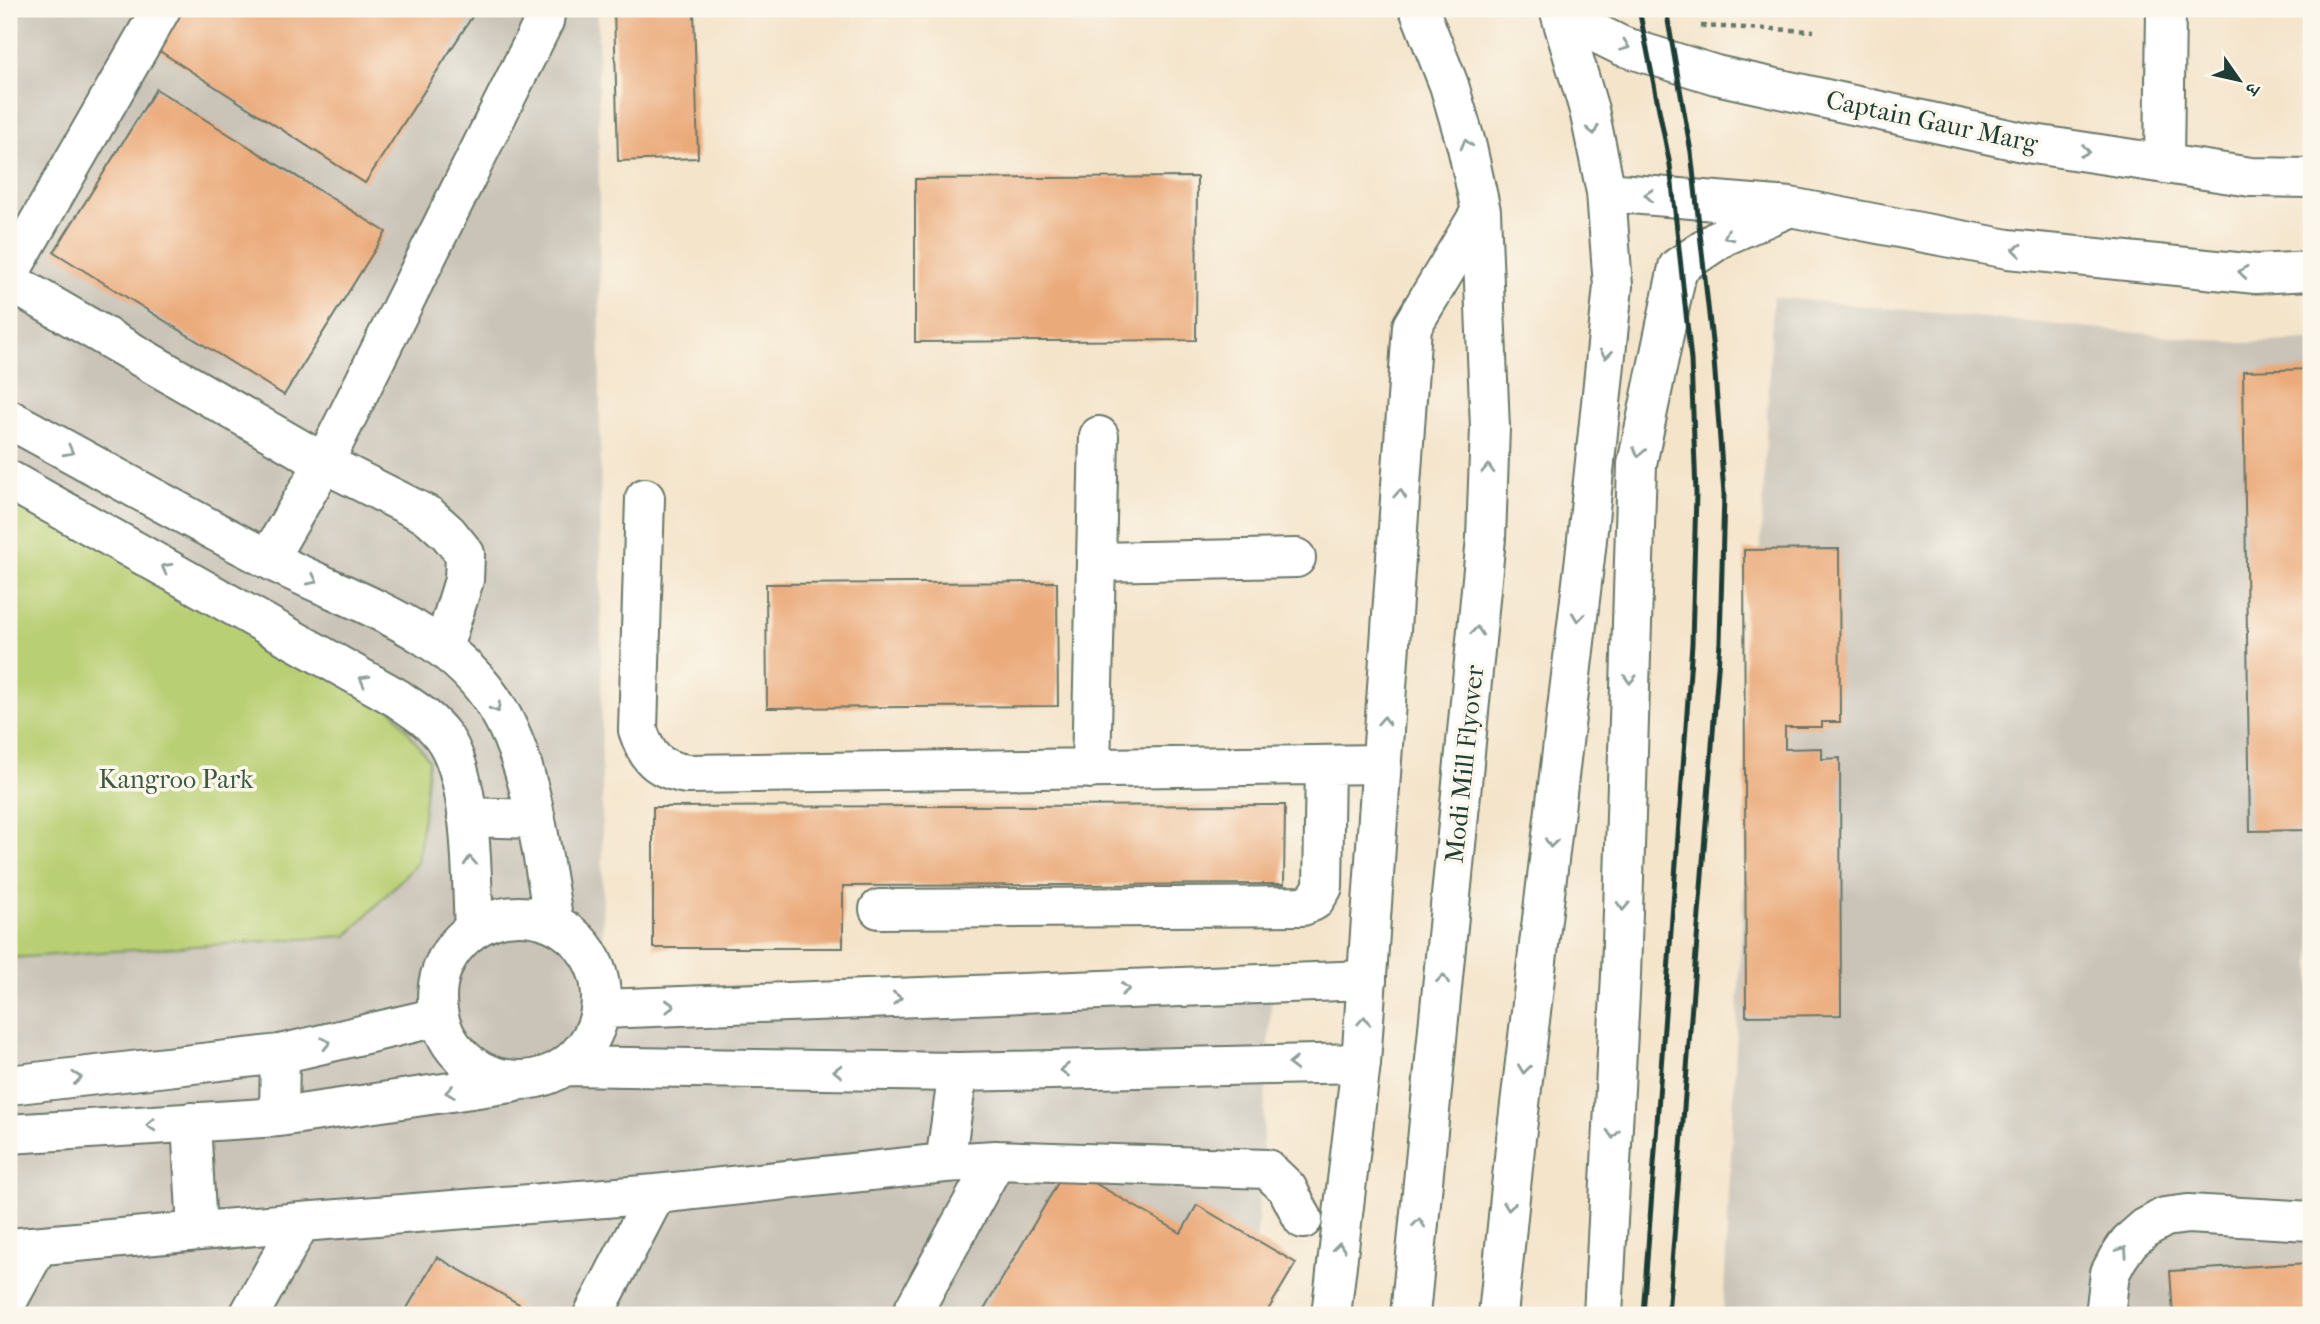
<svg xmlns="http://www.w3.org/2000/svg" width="2320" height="1324" viewBox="0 0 2320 1324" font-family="'IM FELL French Canon','Noto Serif Devanagari',serif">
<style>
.industrial{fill:#c9c3b8}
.green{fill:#b9cf73;stroke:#6c8654;stroke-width:2}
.building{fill:#ebaa7a}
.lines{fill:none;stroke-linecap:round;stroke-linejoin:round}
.minor-casing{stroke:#6a7768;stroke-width:42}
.major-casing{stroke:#6a7768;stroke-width:42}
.path{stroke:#6a7768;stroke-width:4.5;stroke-dasharray:5 5;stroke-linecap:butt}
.minor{stroke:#fff;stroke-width:38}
.major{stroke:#fff;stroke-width:38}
.rail{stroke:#1f3d34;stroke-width:5}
.oneway{stroke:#8f9e9a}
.labels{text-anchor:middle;stroke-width:7;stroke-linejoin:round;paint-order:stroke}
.street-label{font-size:26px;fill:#1f3d34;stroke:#fbf7ec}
.park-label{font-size:26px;fill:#3e5a41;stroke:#fbf7ec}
</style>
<rect width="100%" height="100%" fill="#fbf7ec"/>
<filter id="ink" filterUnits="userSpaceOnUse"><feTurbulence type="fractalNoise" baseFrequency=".0143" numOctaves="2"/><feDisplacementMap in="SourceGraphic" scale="14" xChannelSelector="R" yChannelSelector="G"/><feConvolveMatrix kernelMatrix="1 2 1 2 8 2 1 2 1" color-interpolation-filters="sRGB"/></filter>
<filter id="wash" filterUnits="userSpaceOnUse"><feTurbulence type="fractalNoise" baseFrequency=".00686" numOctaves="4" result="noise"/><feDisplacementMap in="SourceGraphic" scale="28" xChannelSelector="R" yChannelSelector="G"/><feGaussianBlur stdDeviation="1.57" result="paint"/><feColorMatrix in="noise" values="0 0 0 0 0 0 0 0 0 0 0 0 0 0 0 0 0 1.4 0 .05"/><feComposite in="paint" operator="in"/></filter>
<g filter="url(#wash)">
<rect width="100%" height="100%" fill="#f4e4ca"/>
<path class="industrial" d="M 9,9 L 598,9 L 603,988 L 1273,975 L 1252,1315 L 9,1315 Z
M 1773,297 L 2241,343 L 2311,340 L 2311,1315 L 1723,1315 Z"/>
<path class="green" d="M 9,486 L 393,711 L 429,760 L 418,862 L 347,936 L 9,958 Z"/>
<g id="blocks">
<path class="building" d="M 164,9 L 477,9 L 365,183 L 144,41 Z
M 614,9 L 694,9 L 698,158 L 618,161 Z
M 156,89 L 386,232 L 284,395 L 54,252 Z
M 1197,177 L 1196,340 L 915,342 L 915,179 Z
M 2311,369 L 2311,830 L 2250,831 L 2243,371 Z
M 1839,549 L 1840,722 L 1822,722 L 1822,727 L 1785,727 L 1785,749 L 1822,748 L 1822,759 L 1840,758 L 1841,1015 L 1746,1016 L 1744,550 Z
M 1057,582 L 1058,706 L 767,708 L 766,584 Z
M 1285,805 L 1284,884 L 843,886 L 843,948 L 653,948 L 653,807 Z
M 1067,1167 L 1181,1233 L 1197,1205 L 1296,1263 L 1265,1315 L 981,1315 Z
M 437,1257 L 519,1304 L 513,1315 L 403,1315 Z
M 2311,1263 L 2311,1315 L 2173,1315 L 2170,1271 Z"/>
</g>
</g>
<g filter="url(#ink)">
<use href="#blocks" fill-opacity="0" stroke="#6a7768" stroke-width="2"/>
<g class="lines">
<g class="minor-casing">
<path id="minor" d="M 2164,163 L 2166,9
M 9,274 L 161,9
M 9,281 L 324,463 L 429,516 L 448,533 L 465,554 L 464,580 L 443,648
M 9,419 C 94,465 179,513 266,558 C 346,600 449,626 498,709 C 533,768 542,856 554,923
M 9,480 L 397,698 C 414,710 430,719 442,735 C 474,777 471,877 474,929
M 645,498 L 638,730 C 647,758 657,769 687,774 L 1381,764
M 268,559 L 324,463 L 544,21 L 546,9
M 1096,562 L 1296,558
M 1091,769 L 1099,436
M 467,817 L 536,819
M 879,909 L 1303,906 L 1314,901 L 1323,887 L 1325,765
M437 998a82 82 0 1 1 164 0a82 82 0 1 1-164 0Z
M 602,1009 L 1367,980
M 566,1066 L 958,1072 L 1361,1063
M 9,1085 L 280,1054 L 438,1017
M 279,1117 L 280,1054
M 191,1122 L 197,1231
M 9,1134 L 279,1117 L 512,1083
M 945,1163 L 958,1072
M 9,1248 L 301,1222 L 656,1194 L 945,1163 L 996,1160 L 1267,1169 L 1287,1188 L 1303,1219
M 9,1299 L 38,1246
M 249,1315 L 301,1222
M 593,1315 L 656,1194
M 911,1315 L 996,1160
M 2105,1315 L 2110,1273 L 2118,1258 L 2129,1242 L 2145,1228 L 2165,1217 L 2188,1214 L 2311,1221"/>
</g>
<g class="major-casing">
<path id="major" d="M 1563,17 L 1622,46 L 1716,75 L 2027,143 L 2251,177 L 2311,178
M 1606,192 L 1790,207 L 2008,249 L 2256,274 L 2311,271
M 1331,1315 L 1361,1063 L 1412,326 L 1481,211
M 1410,1315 L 1486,538 L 1490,428 L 1481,211 L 1467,147 L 1449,85 L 1419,9
M 1498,1315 L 1516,1138 L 1586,549 L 1613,286 L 1606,192 L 1589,110 L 1559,9
M 1603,1315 L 1621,975 L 1637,464 L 1678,267 L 1724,236 L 1790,207"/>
</g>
<path class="path" d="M 1701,26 L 1814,31"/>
<use href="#minor" class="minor"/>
<use href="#major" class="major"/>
<path class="rail" d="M 1639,9 L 1670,165 L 1691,360 L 1696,493 L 1692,644 L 1643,1315
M 1666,9 L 1691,152 L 1714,360 L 1724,494 L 1720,642 L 1668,1315"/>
</g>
<defs><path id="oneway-chevron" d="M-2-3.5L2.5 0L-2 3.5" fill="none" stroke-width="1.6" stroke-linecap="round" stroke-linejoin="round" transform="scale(1.75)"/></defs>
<g class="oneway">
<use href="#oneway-chevron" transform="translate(1625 46) rotate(21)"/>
<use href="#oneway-chevron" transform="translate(1593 130) rotate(78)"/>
<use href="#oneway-chevron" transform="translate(1466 144) rotate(-105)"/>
<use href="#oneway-chevron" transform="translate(2085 151) rotate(9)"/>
<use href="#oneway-chevron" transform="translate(1649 195) rotate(-175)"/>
<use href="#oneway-chevron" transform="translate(1728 236) rotate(153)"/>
<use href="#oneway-chevron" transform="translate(2017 250) rotate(-174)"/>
<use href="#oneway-chevron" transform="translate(2243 272) rotate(-174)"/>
<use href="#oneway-chevron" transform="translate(1606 354) rotate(96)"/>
<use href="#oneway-chevron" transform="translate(69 451) rotate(28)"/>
<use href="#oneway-chevron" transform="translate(1639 452) rotate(101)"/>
<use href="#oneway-chevron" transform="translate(1488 469) rotate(-88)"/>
<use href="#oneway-chevron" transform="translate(1400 494) rotate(-86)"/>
<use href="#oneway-chevron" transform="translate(166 568) rotate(-151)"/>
<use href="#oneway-chevron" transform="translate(313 580) rotate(25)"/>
<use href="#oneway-chevron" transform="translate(1578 617) rotate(97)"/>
<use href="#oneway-chevron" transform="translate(1477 631) rotate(-84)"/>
<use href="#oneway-chevron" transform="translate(1630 679) rotate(92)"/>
<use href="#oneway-chevron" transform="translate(364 680) rotate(-151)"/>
<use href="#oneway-chevron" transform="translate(496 708) rotate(59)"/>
<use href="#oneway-chevron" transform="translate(1384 721) rotate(-86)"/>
<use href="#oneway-chevron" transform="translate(1551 843) rotate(97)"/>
<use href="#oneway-chevron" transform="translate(470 861) rotate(-94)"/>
<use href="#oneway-chevron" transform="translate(1623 906) rotate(92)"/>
<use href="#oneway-chevron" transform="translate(1443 979) rotate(-84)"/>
<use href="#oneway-chevron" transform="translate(1125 989) rotate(-2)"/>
<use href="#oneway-chevron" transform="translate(897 998) rotate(-2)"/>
<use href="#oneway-chevron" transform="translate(670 1006) rotate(-2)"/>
<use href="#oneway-chevron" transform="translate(1364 1021) rotate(-86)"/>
<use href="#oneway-chevron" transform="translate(326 1043) rotate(-13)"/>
<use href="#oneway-chevron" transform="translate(1293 1064) rotate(179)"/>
<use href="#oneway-chevron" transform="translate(1524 1069) rotate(97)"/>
<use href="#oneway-chevron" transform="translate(1065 1070) rotate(179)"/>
<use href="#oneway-chevron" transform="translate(838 1071) rotate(-179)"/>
<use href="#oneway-chevron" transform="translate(77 1078) rotate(-6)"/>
<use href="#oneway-chevron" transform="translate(450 1092) rotate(172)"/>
<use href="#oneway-chevron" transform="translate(151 1125) rotate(176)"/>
<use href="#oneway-chevron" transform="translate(1613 1134) rotate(93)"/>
<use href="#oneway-chevron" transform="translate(1509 1206) rotate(96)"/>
<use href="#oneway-chevron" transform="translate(1419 1223) rotate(-84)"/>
<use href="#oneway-chevron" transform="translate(1339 1247) rotate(-83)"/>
<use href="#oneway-chevron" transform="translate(2123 1251) rotate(-56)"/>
</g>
</g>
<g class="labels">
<g class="street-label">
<text transform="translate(1932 121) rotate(12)" y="9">Captain Gaur Marg</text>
<text transform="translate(1464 764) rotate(-84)" y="9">Modi Mill Flyover</text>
</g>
<g class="park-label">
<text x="176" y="788">Kangroo Park</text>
</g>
</g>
<rect width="2320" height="1324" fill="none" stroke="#fbf7ec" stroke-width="35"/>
<g transform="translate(2239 80) rotate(124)" stroke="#fbf7ec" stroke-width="5" paint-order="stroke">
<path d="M0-5L12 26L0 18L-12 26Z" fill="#1f3d34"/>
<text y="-10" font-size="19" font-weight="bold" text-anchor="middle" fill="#1f3d34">उ</text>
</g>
</svg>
